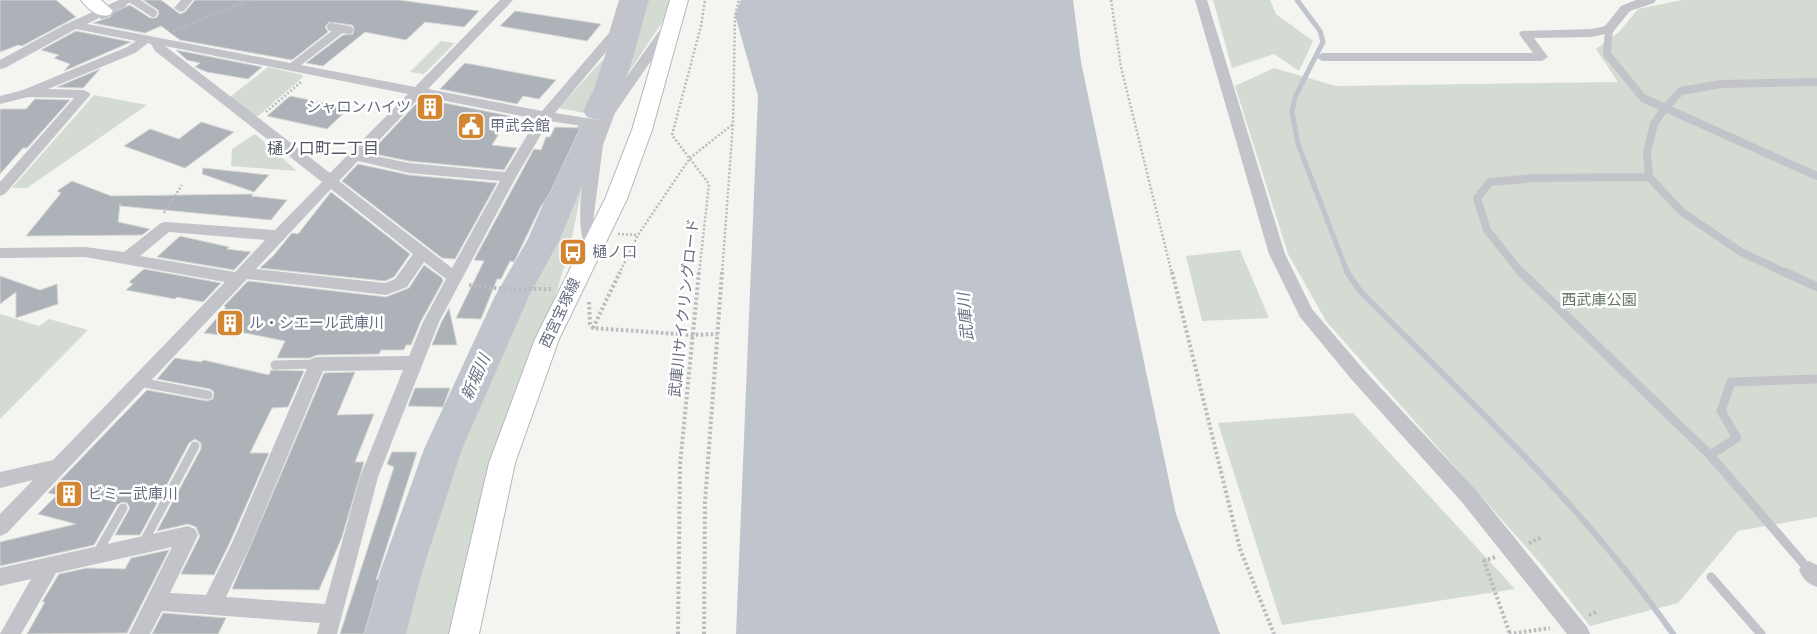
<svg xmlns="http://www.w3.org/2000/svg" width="1817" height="634" viewBox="0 0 1817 634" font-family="'Space Grotesk','Noto Sans JP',sans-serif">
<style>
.green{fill:#d4dbd3}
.water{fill:#c0c5cd}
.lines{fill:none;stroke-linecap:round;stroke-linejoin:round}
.stream-far1{stroke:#c0c5cd;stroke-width:5}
.stream{stroke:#c0c5cd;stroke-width:6}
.river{fill:#c0c5cd;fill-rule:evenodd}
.building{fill:#adb1b8;stroke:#d5d6d4}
.secondary-casing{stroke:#b5b7bd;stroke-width:2}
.path-far1{stroke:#babbbe;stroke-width:2.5;stroke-dasharray:2 2;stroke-linecap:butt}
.path{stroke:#babbbe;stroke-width:4;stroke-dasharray:2.5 2.5;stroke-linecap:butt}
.lane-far1{stroke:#c3c4c9;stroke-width:8}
.lane{stroke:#c3c4c9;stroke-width:9}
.street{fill:#c3c4c9;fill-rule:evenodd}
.secondary{fill:#fff;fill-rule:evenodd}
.labels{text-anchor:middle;stroke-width:5;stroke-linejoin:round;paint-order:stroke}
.poi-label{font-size:15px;fill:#666d80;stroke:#fff;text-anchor:start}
.park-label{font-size:15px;fill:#647766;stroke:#fff}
.street-label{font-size:15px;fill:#666d80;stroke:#fff}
.neighbourhood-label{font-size:16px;fill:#535865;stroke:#fff}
.water-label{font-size:16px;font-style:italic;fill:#677484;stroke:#fff}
</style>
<rect width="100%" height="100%" fill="#f4f4f1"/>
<path class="green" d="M 645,0 L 671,0 L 665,18 L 617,90 L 611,89 L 618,70 L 611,69 L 590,114 L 559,108 L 637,22 Z
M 1213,0 L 1270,0 L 1276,14 L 1313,41 L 1299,71 L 1274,54 L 1232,68 Z
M 1682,0 L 1817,0 L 1817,517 L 1738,531 L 1678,603 L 1590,626 L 1541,564 L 1326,321 L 1288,254 L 1235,86 L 1274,68 L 1336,86 L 1618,82 L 1596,49 L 1619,32 L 1638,9 Z
M 441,41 L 455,43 L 424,74 L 410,72 Z
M 268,67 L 303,75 L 303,77 L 258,116 L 255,116 L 230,97 Z
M 94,95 L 147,105 L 27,188 L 12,188 Z
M 255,134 L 297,171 L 231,166 L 232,149 Z
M 575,173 L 585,173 L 570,247 L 556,294 L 515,390 L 453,634 L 398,634 C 404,608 409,582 416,557 C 457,425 518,298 575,173 Z
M 1240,250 L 1269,318 L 1202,321 L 1186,256 Z
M 0,314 L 39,326 L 49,319 L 88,330 L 0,419 Z
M 1353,413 L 1515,589 L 1282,625 L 1218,423 Z"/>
<path class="water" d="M 741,0 L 1073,0 L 1081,62 L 1176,514 L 1220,634 L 736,634 L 758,96 L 735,15 Z"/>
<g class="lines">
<path class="stream-far1" d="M 1297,0 L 1320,31 L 1323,42 L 1295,97 L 1292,112 L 1298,144 L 1348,274
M 102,17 L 124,6"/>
<path class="stream" d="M 1347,272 L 1360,291 C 1468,400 1585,507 1673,634"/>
<path class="river" d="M 623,0 L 649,0 C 637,39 630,83 607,117 L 597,120 L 587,117 L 583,111 L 594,89 Z
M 590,121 L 600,123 L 605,130 L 560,239 L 529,296 L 462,449 L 422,572 L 406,634 L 362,634 L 380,572 L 424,449 L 495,296 L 528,239 L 575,130 L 580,123 Z"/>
</g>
<path class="building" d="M 0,0 L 56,0 L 76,17 L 22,46 L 18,45 L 0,52 Z
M 143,0 L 161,0 L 180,14 L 185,12 L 195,0 L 399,0 L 479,11 L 464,27 L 425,22 L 406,40 L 365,32 L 323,66 L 306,63 L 343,35 L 353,34 L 354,28 L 352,25 L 329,22 L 325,27 L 328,32 L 292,60 L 180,40 L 161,26 L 145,33 L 93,23 L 110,17 L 114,12 L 130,5 L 150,18 L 156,18 L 159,14 L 158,10 Z
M 515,11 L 601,24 L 587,41 L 500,26 Z
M 76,31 L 131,42 L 64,71 L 70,64 L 54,58 L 59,55 L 41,50 Z
M 176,50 L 262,67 L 248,79 L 207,72 L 195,67 L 200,63 L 187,60 Z
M 465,63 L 556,80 L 539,99 L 523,96 L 517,104 L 440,89 Z
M 100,69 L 83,88 L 57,87 Z
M 290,96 L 349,108 L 327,129 L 267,116 Z
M 35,99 L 70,100 L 27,148 L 23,148 L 0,174 L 0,109 L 26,109 Z
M 424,99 L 510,116 L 492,145 L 517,148 L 504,170 L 409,161 L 370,153 L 416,104 L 419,105 Z
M 201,122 L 234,132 L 185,168 L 124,146 L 150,129 L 179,139 Z
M 555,127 L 580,128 L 550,193 L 541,206 L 514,262 L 510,261 L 501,279 L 497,279 L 481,319 L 456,318 L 484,261 L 474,260 L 534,149 L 541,150 L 546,137 L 550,137 Z
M 358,164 L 409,175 L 497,183 L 455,259 L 442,258 L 342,181 Z
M 203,168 L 269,175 L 254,192 L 202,174 Z
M 72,181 L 111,196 L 253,194 L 251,196 L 287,200 L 271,220 L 120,206 L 120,204 L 118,222 L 150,229 L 142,235 L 26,236 L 61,193 L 57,191 Z
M 331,192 L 410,254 L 394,277 L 385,281 L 260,268 L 273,256 L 292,233 L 298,234 Z
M 180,236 L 229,247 L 227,249 L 251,252 L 234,270 L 157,257 Z
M 424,265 L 442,278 L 443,281 L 421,321 L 411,345 L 406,345 L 404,350 L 381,350 L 379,354 L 317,355 L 310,358 L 277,358 L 285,341 L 240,332 L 236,337 L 204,333 L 226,307 L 224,306 L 248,281 L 386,297 L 409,288 Z
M 144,269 L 221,283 L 203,302 L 177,297 L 175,299 L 126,290 L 133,284 L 129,282 Z
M 0,276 L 40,290 L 57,284 L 58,304 L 16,318 L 16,292 L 0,304 Z
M 449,308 L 457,345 L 432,345 L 441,323 Z
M 175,358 L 201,362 L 203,360 L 269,375 L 271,370 L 304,371 L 288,407 L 272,408 L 250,453 L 269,453 L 230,542 L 214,575 L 181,574 L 200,536 L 196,527 L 188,524 L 157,531 L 201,449 L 201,443 L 195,439 L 189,443 L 140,535 L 115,535 L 130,508 L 127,503 L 122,502 L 117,505 L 94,545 L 0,566 L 0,542 L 76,524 L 38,514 L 57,495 L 48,493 L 147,390 L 207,401 L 213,399 L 214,392 L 210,389 L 157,379 Z
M 355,372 L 337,415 L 374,414 L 355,462 L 364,462 L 342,537 L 319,590 L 232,589 L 324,373 Z
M 415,388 L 450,388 L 443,407 L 408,406 Z
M 392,452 L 417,452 L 376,580 L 380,579 L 364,634 L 340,634 L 394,467 L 387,464 Z
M 169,550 L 127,633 L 27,634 L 45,602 L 42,602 L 59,574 L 87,568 L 125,569 L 131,558 Z
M 163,613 L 226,618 L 218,634 L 152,634 Z"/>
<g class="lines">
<g class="secondary-casing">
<path id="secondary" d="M 81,0 L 101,0 L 113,11 L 110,15 C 99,18 88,10 81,0 Z
M 670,0 L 688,0 L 652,130 L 627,199 L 559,339 L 515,463 L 479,634 L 449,634 L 489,463 L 535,339 L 605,199 L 632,130 Z"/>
</g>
<path class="path-far1" d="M 1111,0 L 1121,67 L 1172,274
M 173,31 L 249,0
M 266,112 L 301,82
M 164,213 L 182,185
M 618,234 L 638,235
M 619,274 L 638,235 L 690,158 L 733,124
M 699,274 L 709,184 L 672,135 L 701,26 L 705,0
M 722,274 L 733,123 L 735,15 L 739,0"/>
<path class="path" d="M 1172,272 L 1240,549 L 1274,634
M 469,285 L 502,289 L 551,289
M 589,302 L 590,324 L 593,328 L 692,335 L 717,334
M 593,328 L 620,272
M 1529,543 L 1542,537
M 1495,557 L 1484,561 L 1510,634
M 1589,615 L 1598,611
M 678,634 L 680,465 L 699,272
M 704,634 L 705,502 L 722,272
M 1509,634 L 1550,628"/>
<path class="lane-far1" d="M 133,0 L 153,13
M 331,27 L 349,30
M 1609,29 L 1607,54 L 1643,98 L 1817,176
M 292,67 L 341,29
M 1522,274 L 1487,230 L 1477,198 L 1490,182 L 1536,178 L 1649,177
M 1788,274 L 1741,252 L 1682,212 L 1649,177 L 1647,152 L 1654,124 L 1664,109 L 1681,91 L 1721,84 L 1817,82"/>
<path class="lane" d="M 1521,272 L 1710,455 L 1809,570
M 1785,272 L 1817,287
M 275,365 L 317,364
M 139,382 L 208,395
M 1710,455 L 1737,438 L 1721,411 L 1731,382 L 1817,379
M 142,545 L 195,446
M 96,555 L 123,508
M 1711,577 L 1761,634"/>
<path class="street" d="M 119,0 L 135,0 L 87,24 L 415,87 L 500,0 L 513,0 L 428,89 L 542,111 L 609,33 L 619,0 L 631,0 L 621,34 L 555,113 L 599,120 L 603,110 L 667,20 L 671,19 L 677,23 L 615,113 L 603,145 L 593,222 L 600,246 L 597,250 L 592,251 L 587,250 C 572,225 585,155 596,128 L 549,121 L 516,177 L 439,322 L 378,477 L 337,634 L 317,634 L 320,623 L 162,611 L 150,634 L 129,634 L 172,547 L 56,573 L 21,634 L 0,634 L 31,579 L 0,586 L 0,568 L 188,526 L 195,529 L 198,535 L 170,593 L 206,595 L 232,543 L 311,359 L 317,357 L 409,356 L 423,322 L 446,279 L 424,262 L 407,287 L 386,295 L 247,279 L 7,533 L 0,536 L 0,514 L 33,480 L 0,488 L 0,472 L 53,460 L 225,282 L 85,257 L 0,258 L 0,248 L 85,247 L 124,252 L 161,223 L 166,222 L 275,230 L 322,182 L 155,51 L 151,44 L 148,43 L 135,53 L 48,89 L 84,90 L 91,94 L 5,194 L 0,196 L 0,182 L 74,98 L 28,97 L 0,104 L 0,96 L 23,90 L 127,47 L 136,41 L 76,29 L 5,68 L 0,69 L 0,60 L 64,25 ZM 165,46 L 408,94 L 330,173 ZM 421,96 L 537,119 L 505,172 L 409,163 L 366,154 ZM 358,161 L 409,173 L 500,181 L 452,268 L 339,181 ZM 331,189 L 413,254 L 395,279 L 385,283 L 256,269 ZM 169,232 L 265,240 L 235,272 L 140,256 ZM 403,370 L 360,477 L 325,604 L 226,597 L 250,546 L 323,371 Z
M 181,0 L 193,0 L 184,11 L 180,12 L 174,8 Z
M 1195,0 L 1207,0 L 1285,254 L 1312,309 L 1364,370 L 1475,489 L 1587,627 L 1590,634 L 1567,634 L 1461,501 L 1352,380 L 1300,317 L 1269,254 Z
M 1636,0 L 1656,0 L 1654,3 L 1630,11 L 1613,32 L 1592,37 L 1534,38 L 1548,57 L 1542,61 L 1322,61 L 1316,57 L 1322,53 L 1533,53 L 1519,34 L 1521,31 L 1592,29 L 1605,26 L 1621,6 Z
M 1809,561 L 1817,565 L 1817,587 C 1808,584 1803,579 1799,570 L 1802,564 Z"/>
<use href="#secondary" class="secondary"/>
</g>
<defs>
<g id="building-square" transform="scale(1.4375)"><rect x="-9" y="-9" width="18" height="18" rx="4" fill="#d38532" stroke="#fff"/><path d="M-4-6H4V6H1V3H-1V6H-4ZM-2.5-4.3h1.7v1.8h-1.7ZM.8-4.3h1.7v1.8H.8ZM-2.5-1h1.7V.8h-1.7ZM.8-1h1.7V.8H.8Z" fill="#fff"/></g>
<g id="civic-square" transform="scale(1.4375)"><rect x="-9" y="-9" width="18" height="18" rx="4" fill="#d38532" stroke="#fff"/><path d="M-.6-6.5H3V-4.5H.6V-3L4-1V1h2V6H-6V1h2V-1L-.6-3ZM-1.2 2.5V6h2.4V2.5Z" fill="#fff"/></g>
<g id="bus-square" transform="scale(1.4375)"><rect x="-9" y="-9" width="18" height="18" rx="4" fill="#d38532" stroke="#fff"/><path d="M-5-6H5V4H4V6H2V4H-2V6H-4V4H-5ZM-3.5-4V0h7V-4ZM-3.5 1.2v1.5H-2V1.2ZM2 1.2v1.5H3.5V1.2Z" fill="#fff"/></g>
</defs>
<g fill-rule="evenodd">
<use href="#building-square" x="430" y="107"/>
<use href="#civic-square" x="471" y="126"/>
<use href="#bus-square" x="573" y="252"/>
<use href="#building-square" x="230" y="323"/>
<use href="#building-square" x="69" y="494"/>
</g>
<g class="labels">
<g class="poi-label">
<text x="411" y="112" text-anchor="end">シャロンハイツ</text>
<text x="490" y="131">甲武会館</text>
<text x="592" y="257">樋ノ口</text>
<text x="249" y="328">ル・シエール武庫川</text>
<text x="88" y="499">ビミー武庫川</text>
</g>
<g class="park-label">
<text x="1599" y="305">西武庫公園</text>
</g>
<g class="street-label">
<text transform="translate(684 308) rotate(-84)" y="5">武庫川サイクリングロード</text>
<text transform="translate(560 313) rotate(-65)" y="5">西宮宝塚線</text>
</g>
<g class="neighbourhood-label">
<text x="323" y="154">樋ノ口町二丁目</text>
</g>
<g class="water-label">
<text transform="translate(965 317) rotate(-95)" y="6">武庫川</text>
<text transform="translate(475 377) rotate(-66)" y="6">新堀川</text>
</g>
</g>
</svg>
